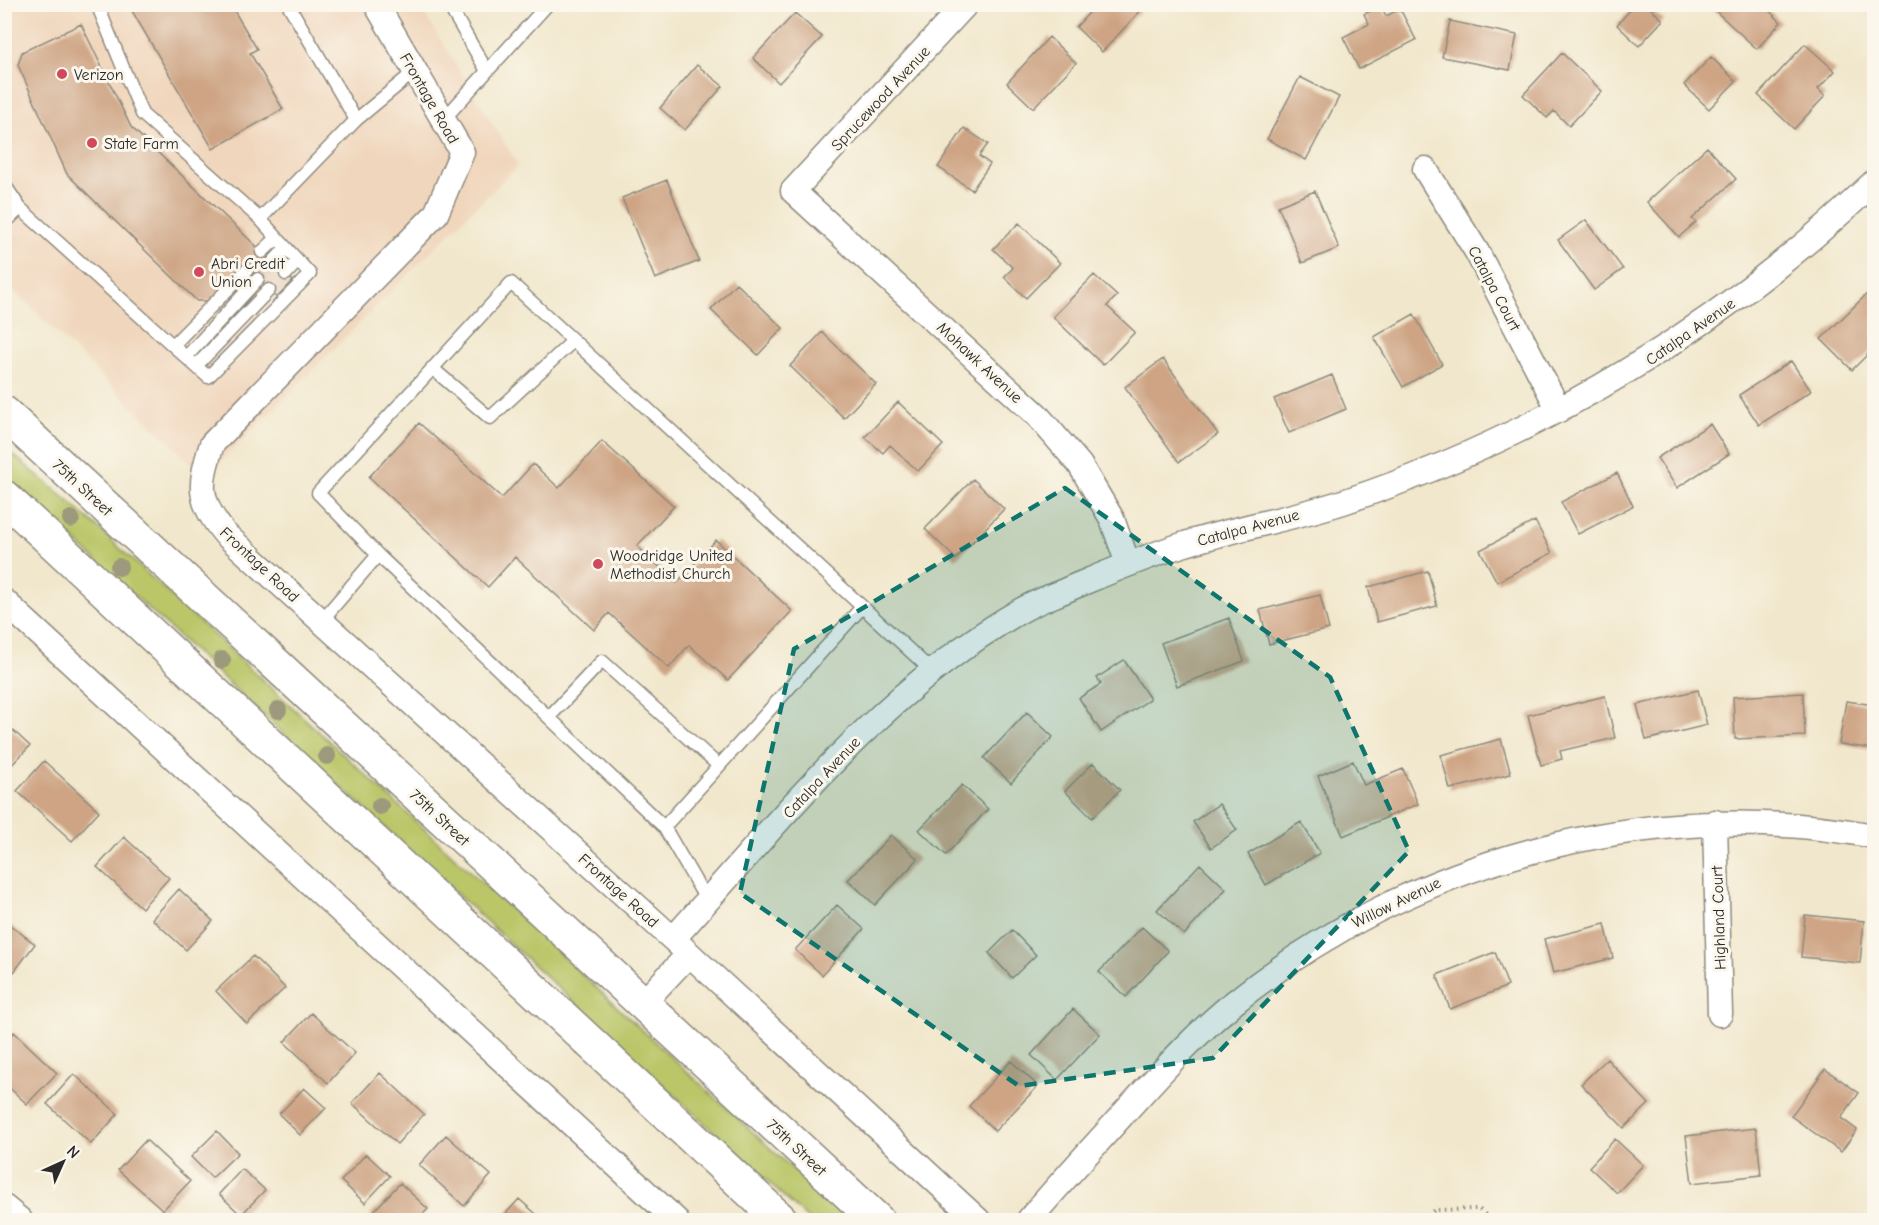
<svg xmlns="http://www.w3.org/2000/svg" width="1879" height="1225" viewBox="0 0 1879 1225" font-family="'Comic Neue',sans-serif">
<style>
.built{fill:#f0d6bc}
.green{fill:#bac668;stroke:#72784a;stroke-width:1.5}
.building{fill:#cea484}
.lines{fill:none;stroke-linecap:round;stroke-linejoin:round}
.lane-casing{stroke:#8e897c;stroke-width:15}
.street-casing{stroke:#8e897c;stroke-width:27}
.secondary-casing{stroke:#8e897c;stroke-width:36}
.path{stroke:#8e897c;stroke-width:4;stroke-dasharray:1.5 4.5;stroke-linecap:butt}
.lane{stroke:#fff;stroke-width:12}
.street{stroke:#fff;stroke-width:24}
.secondary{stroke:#fff;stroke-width:33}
.tree{fill:#9c997d}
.marked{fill:#0f766e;fill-opacity:0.2;stroke:#0f766e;stroke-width:4.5;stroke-dasharray:12 8;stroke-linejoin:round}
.poi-dot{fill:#d1495b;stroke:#fbf7ec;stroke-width:2}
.labels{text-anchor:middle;stroke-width:6;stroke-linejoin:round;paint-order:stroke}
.poi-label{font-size:16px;fill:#2b2b2b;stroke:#fbf7ec;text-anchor:start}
.street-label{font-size:16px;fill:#2b2b2b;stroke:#fbf7ec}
</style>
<rect width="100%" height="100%" fill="#fbf7ec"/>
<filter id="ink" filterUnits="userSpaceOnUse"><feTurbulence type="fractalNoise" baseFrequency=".0167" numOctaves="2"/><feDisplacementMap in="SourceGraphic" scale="12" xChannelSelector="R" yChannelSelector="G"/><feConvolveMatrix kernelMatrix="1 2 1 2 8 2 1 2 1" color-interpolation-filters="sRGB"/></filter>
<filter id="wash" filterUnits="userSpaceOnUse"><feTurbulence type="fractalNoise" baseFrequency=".008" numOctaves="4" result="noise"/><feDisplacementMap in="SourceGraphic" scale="24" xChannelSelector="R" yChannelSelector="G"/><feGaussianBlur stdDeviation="1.35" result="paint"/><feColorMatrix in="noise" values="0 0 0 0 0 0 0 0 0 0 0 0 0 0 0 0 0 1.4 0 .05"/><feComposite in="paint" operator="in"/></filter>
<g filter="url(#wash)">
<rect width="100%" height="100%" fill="#f1e7cc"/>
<path class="built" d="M 4,5 L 419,5 L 518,165 L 205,477 L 5,282 Z"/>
<path class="green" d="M 4,447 L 73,505 L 848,1220 L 809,1220 L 5,476 Z"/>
<g id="blocks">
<path class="building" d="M 128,4 L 230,4 L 257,49 L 250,53 L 283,109 L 213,149 Z
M 1097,4 L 1143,4 L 1145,6 L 1102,52 L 1076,27 Z
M 1635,4 L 1646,4 L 1663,20 L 1639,46 L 1617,25 Z
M 1713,4 L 1762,4 L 1781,22 L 1757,49 L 1711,7 Z
M 1381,6 L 1386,16 L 1400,9 L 1416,40 L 1359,69 L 1343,37 L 1369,24 L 1364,14 Z
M 795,13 L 822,37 L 779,83 L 753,58 Z
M 1450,21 L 1517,35 L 1510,70 L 1442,57 Z
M 81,24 L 131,127 L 293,281 L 277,298 L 245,267 L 213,301 L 197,301 L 67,174 L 18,65 L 22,52 Z
M 1049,37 L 1076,63 L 1033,108 L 1007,83 Z
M 1805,44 L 1835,71 L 1818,89 L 1825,96 L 1794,129 L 1758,95 Z
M 1562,53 L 1602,91 L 1569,126 L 1554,111 L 1547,118 L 1523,95 Z
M 1711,57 L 1736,81 L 1709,109 L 1684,85 Z
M 697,65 L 723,86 L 685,130 L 660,108 Z
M 1300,77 L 1339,97 L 1306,160 L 1267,139 Z
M 964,128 L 988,144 L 979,156 L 990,164 L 972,190 L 938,167 Z
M 1707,147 L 1736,179 L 1692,219 L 1696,222 L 1679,237 L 1647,202 Z
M 667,180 L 699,261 L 655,279 L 622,198 Z
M 1315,191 L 1339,248 L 1302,263 L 1278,206 Z
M 1586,220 L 1623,269 L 1594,290 L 1558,240 Z
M 1019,223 L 1060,263 L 1026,298 L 1004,277 L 1013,268 L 993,249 Z
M 1094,275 L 1117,296 L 1107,306 L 1135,332 L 1103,365 L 1053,317 Z
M 736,283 L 783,328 L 758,355 L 711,310 Z
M 1871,290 L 1874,294 L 1874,348 L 1852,370 L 1821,339 Z
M 1414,314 L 1442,364 L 1403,387 L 1374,337 Z
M 822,332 L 876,384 L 844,418 L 790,366 Z
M 1163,359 L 1218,434 L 1179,462 L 1125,387 Z
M 1791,361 L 1811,391 L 1759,425 L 1739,395 Z
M 1332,375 L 1346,409 L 1289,433 L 1274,399 Z
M 898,402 L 943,445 L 918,471 L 890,445 L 883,453 L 865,437 Z
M 419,423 L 502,498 L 533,464 L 559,488 L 602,441 L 674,506 L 637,546 L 677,583 L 716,540 L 792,611 L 728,680 L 689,645 L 669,668 L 609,613 L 594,630 L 515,557 L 488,587 L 369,477 Z
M 1710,424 L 1729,454 L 1677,488 L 1657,458 Z
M 1617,473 L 1633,506 L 1578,534 L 1561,502 Z
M 973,479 L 1004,509 L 956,559 L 925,529 Z
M 1535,521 L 1552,553 L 1497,582 L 1480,550 Z
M 1428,571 L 1437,606 L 1377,622 L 1368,587 Z
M 1320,595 L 1329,629 L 1269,644 L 1260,610 Z
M 1229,618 L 1244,661 L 1177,686 L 1161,643 Z
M 1124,660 L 1150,699 L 1101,732 L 1079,698 L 1101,684 L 1097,678 Z
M 1698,690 L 1707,725 L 1646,740 L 1637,705 Z
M 1803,693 L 1805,736 L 1735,739 L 1733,697 Z
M 1605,696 L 1615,738 L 1560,751 L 1562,759 L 1541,765 L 1528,715 Z
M 1846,701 L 1874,705 L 1874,749 L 1839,744 Z
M 1027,712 L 1053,737 L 1011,783 L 984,758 Z
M 4,722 L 30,746 L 4,773 Z
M 1501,739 L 1511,774 L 1450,789 L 1441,755 Z
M 44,761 L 99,811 L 72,841 L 17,791 Z
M 1353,761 L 1364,785 L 1403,769 L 1418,804 L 1343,836 L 1318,776 Z
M 1093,763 L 1120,790 L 1092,818 L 1065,791 Z
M 962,785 L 988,809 L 946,855 L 919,830 Z
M 1219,804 L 1237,830 L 1211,848 L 1193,822 Z
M 1301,822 L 1320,853 L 1266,885 L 1248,854 Z
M 891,835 L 918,859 L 875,905 L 848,880 Z
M 124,837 L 169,878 L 142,908 L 97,867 Z
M 1200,864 L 1226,889 L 1184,935 L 1157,910 Z
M 179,889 L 213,921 L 186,950 L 152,919 Z
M 837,905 L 864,929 L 822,975 L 795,950 Z
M 1805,915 L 1864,921 L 1860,963 L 1801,957 Z
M 6,922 L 35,944 L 14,972 L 5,965 Z
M 1605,924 L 1613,958 L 1553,973 L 1544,939 Z
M 1142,927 L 1168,951 L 1126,997 L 1099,972 Z
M 1012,930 L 1036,955 L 1012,978 L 989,953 Z
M 1495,952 L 1508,986 L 1450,1009 L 1437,975 Z
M 253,956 L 285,988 L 247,1024 L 216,991 Z
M 1073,1009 L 1100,1034 L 1057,1080 L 1031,1055 Z
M 311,1013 L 355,1053 L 328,1083 L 284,1042 Z
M 14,1032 L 57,1073 L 27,1104 L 4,1083 L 4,1043 Z
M 1607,1059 L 1649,1104 L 1624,1128 L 1581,1084 Z
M 1011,1061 L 1038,1086 L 995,1131 L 969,1106 Z
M 1825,1069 L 1859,1093 L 1841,1118 L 1857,1130 L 1841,1152 L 1791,1116 Z
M 380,1073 L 424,1114 L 397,1144 L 352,1103 Z
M 74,1074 L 118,1114 L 91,1144 L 47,1104 Z
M 304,1088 L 326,1108 L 300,1135 L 279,1114 Z
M 1756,1128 L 1761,1175 L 1692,1183 L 1686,1136 Z
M 217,1131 L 238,1153 L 212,1178 L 191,1157 Z
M 446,1135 L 491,1175 L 464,1206 L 419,1165 Z
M 1615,1139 L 1643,1165 L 1617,1193 L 1589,1167 Z
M 146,1140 L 190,1181 L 163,1210 L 118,1170 Z
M 366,1154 L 390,1176 L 365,1203 L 341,1181 Z
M 242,1169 L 265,1190 L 241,1215 L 219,1194 Z
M 400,1183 L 428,1209 L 417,1220 L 376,1220 L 370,1215 Z
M 519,1199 L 543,1220 L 500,1220 Z"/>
</g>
</g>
<g filter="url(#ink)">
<use href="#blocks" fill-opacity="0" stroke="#8e897c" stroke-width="1.5"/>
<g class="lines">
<g class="lane-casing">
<path id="lane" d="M 288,4 L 356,120
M 448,4 L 487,71
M 443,120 L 548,4
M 4,184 L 20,208 L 208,377 L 310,274 L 260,219 L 142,114 L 97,4
M 260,219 L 356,120 L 415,71
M 4,224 L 20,208
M 262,252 L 277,238
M 273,262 L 286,248
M 286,274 L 298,261
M 173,345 L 247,270
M 186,357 L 258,279
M 196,366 L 269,290
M 432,368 L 490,418 L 573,341
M 378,555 L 664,827
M 322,620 L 378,555 L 318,493 L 511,283 L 932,671
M 549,717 L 602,661 L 719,766
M 707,901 L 664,827 L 862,607"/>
</g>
<g class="street-casing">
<path id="street" d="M 376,4 L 462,152 L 436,214 L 212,444 C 199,485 197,500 225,534 L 673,939 L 978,1220
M 966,4 L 793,191 L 1037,415 L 1080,465 L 1112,519 L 1128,564
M 1425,169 L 1477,252 L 1559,410
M 4,601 L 676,1220
M 1715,822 L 1720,1014
M 673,939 C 780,821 880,692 1020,611 C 1037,601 1056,595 1073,587 C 1109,572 1144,557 1182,545 C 1235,528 1290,519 1343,502 C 1542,436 1723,326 1874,182
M 642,1004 L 689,954
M 4,1207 L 20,1220
M 1029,1220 C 1059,1184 1092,1149 1124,1113 C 1158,1076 1192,1037 1231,1005 C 1409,860 1648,794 1874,836"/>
</g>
<g class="secondary-casing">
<path id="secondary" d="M 4,413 L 877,1220
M 4,497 L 781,1220"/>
</g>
<path class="path" d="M 1424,1220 L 1434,1210 L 1479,1209 L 1492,1220"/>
<use href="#lane" class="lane"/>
<use href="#street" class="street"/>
<use href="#secondary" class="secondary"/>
</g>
<g class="tree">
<circle cx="71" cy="519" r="9"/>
<circle cx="119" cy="567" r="9"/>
<circle cx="222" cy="660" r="9"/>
<circle cx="278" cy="710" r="9"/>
<circle cx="327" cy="756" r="9"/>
<circle cx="380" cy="806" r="9"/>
</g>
</g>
<path class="marked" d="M 1065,488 L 1330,677 L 1409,851 L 1213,1058 L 1019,1086 L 740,893 L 794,649 Z"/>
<g class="poi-dot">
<circle cx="62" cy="74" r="6"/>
<circle cx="92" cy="143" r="6"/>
<circle cx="199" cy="272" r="6"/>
<circle cx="598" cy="564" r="6"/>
</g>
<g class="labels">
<g class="poi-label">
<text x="74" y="80">Verizon</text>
<text x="104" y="149">State Farm</text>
<text x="211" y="269">Abri Credit<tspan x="211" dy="18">Union</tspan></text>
<text x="610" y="561">Woodridge United<tspan x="610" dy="18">Methodist Church</tspan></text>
</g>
<g class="street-label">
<text transform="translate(430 98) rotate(60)" y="6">Frontage Road</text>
<text transform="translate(880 98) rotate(-47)" y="6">Sprucewood Avenue</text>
<text transform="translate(1495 288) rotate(62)" y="6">Catalpa Court</text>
<text transform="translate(1690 331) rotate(-35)" y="6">Catalpa Avenue</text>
<text transform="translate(980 362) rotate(43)" y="6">Mohawk Avenue</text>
<text transform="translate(83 487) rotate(43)" y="6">75th Street</text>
<text transform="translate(1248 527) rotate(-15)" y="6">Catalpa Avenue</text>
<text transform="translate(260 564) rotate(43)" y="6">Frontage Road</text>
<text transform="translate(821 777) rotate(-47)" y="6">Catalpa Avenue</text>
<text transform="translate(440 817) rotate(43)" y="6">75th Street</text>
<text transform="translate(619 890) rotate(42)" y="6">Frontage Road</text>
<text transform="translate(1396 902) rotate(-26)" y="6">Willow Avenue</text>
<text transform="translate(1718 918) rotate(-92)" y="6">Highland Court</text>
<text transform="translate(797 1147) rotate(43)" y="6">75th Street</text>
</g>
</g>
<rect width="1879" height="1225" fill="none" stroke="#fbf7ec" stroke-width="24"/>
<g transform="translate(63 1162) rotate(45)" stroke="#fbf7ec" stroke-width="4.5" paint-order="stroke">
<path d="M0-4.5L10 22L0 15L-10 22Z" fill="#2b2b2b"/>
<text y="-9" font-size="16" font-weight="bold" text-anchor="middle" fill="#2b2b2b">N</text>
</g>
</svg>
